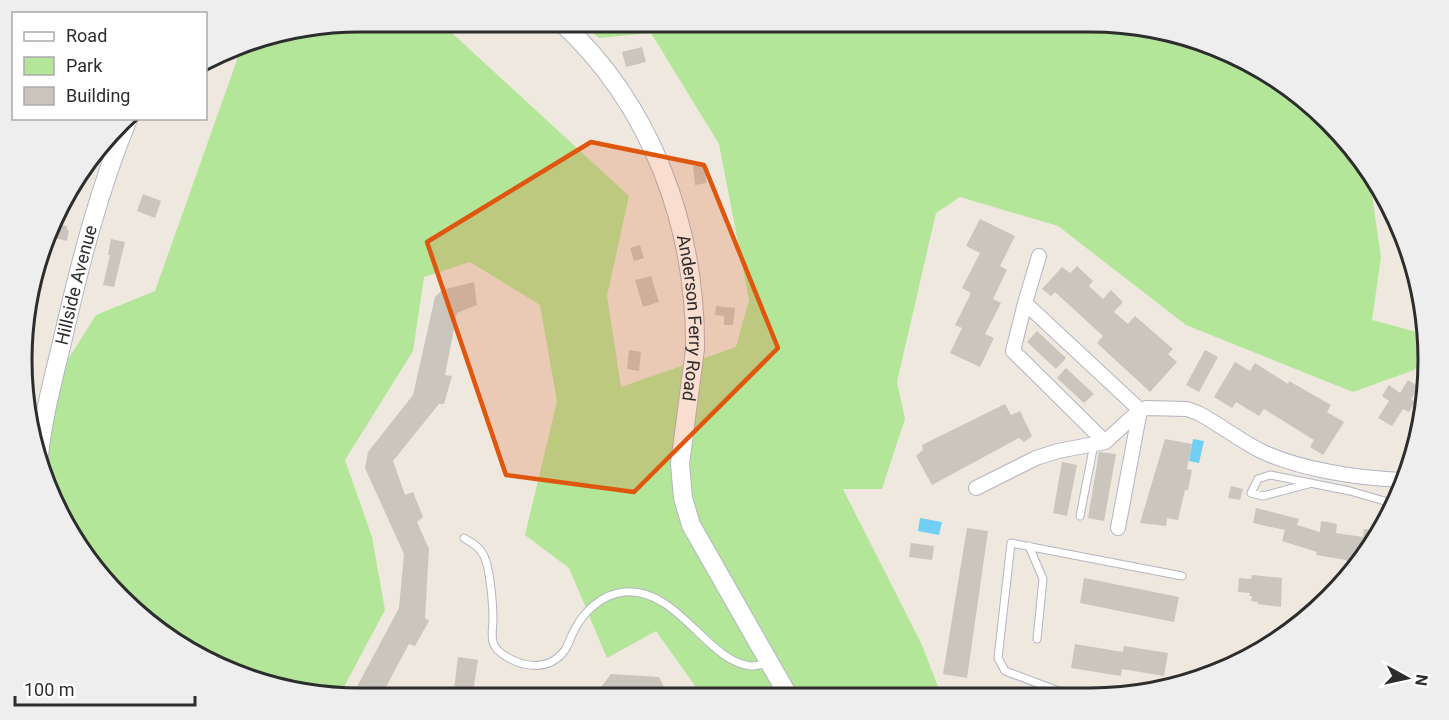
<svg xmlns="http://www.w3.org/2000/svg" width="1449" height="720" viewBox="0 0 1449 720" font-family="Roboto,sans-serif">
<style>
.green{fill:#b4e69a}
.water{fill:#70cff2}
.building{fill:#cac6bd}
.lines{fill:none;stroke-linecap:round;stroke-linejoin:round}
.service-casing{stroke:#b3b5c0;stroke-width:9}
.minor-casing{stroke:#b3b5c0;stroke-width:16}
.tertiary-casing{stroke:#b3b5c0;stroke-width:20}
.service{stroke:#fff;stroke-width:7}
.minor{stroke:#fff;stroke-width:14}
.tertiary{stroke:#fff;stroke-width:18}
.marked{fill:#df570e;fill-opacity:0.2;stroke:#df570e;stroke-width:4.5;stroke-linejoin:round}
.labels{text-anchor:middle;stroke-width:5;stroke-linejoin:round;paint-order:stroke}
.street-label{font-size:18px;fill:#2d2d2d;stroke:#fff}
.rim{fill:none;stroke:#2d2d2d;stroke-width:3}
</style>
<rect width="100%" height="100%" fill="#eee8df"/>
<path class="green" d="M 360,21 L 439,21 L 629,196 L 607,296 L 621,387 L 736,347 L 749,300 L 719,144 L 651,33 L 599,38 L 581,21 L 1111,22 L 1239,56 L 1344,136 L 1370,181 L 1381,257 L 1372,320 L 1421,333 L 1424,357 L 1414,370 L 1353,392 L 1186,325 L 1058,226 L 960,197 L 936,213 L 897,382 L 905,419 L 882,489 L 843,489 L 922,645 L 942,697 L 703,697 L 656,631 L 607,658 L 569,568 L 525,535 L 557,401 L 540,305 L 470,262 L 424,277 L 413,351 L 345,460 L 372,537 L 385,610 L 338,698 L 210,664 L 121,600 L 56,510 L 29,421 L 96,315 L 155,291 L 237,60 L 234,48 L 251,39 Z"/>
<path class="water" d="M 1193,439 L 1204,441 L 1199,463 L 1189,461 Z
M 920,518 L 942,522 L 939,535 L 918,531 Z"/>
<path class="building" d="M 642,47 L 646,62 L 626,67 L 622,52 Z
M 705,165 L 706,183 L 695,185 L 693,166 Z
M 143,194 L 161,201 L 155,218 L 137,211 Z
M 980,219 L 1015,236 L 1000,266 L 1007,270 L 993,299 L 1001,303 L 985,334 L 994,338 L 980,367 L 950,353 L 962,328 L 955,325 L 971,293 L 962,288 L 980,253 L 966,246 Z
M 56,224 L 67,226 L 67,230 L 69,230 L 67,241 L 51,237 Z
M 111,239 L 125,242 L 114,287 L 103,285 L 110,255 L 108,255 Z
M 640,245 L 644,258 L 634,261 L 630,248 Z
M 1077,266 L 1093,281 L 1089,286 L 1103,299 L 1111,290 L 1123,302 L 1114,312 L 1128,324 L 1135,316 L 1173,349 L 1168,354 L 1177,362 L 1150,392 L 1097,343 L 1103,336 L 1055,292 L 1051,296 L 1042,289 L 1062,267 L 1070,273 Z
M 651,276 L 659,302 L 643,307 L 635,280 Z
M 474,282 L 477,305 L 457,313 L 445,375 L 452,376 L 444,404 L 439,404 L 393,461 L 405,495 L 413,492 L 423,517 L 417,522 L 429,549 L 425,618 L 429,621 L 415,646 L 409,644 L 380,698 L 351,698 L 399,608 L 404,554 L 365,468 L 368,452 L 413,395 L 435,297 L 442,290 Z
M 716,306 L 735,308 L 733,325 L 724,325 L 724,316 L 715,315 Z
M 1037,331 L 1066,358 L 1056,369 L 1027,342 Z
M 629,350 L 641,352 L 639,371 L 627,369 Z
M 1205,350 L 1218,357 L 1199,392 L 1186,385 Z
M 1235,362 L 1250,371 L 1255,363 L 1288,384 L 1289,381 L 1331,405 L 1327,412 L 1344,422 L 1323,455 L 1310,447 L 1314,440 L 1264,409 L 1259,416 L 1236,402 L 1232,408 L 1214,397 Z
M 1066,368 L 1094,394 L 1084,403 L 1057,378 Z
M 1408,380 L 1419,387 L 1411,399 L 1415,402 L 1409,412 L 1403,409 L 1392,426 L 1378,418 L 1389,401 L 1382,396 L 1389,385 L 1400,393 Z
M 1005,404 L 1011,415 L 1020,411 L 1032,436 L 1024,442 L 1019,438 L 932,485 L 916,456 L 923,450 L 922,445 Z
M 1165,439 L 1192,444 L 1187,469 L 1192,470 L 1188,490 L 1185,490 L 1178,520 L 1167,518 L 1166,526 L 1140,523 Z
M 1099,452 L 1116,454 L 1104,521 L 1088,518 Z
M 1062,462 L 1077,465 L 1067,516 L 1053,513 Z
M 1231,486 L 1243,489 L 1240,500 L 1228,498 Z
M 1256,508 L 1299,519 L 1297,525 L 1320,532 L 1321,521 L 1337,524 L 1336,533 L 1363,537 L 1364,529 L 1379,531 L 1358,563 L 1346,561 L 1346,560 L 1316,555 L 1317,552 L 1282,541 L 1285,530 L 1253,523 Z
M 967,528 L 988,531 L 967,678 L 943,674 Z
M 911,543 L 934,546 L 932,560 L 909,557 Z
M 1252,575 L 1282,578 L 1281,607 L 1258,604 L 1258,602 L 1251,601 L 1252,596 L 1249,596 L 1250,593 L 1238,592 L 1239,578 L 1251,579 Z
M 1084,578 L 1179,597 L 1174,622 L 1080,603 Z
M 1075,644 L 1123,652 L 1124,646 L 1168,653 L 1164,676 L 1122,669 L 1121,676 L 1071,668 Z
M 458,657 L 478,660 L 473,692 L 454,689 Z
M 611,674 L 659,677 L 669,697 L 593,698 Z
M 964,687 L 992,691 L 992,697 L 962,697 Z"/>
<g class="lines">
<g class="service-casing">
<path id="service" d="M 1312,483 L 1263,496 L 1251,493 L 1258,479 L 1270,475 L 1350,491 L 1395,504
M 1080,516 L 1094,444
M 464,538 C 472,543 480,547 484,556 C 490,568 493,605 493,619 C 493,626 491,635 493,642 C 494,646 497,650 501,653 C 521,668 549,672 565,650 C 569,643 571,636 575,629 C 584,611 603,594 624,592 C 678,587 707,662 751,666 C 757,666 764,664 769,663
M 1029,546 L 1043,579 L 1037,639
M 1072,696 L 1005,671 L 998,658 L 1011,543 L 1182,576"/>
</g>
<g class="minor-casing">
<path id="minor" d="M 1025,303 L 1039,256
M 1105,442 L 1013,351 L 1025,303 L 1140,410 L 1118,528
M 976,488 L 1036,458 L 1058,451 L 1105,442 L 1140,410 L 1147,408 L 1187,409 L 1198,413 C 1219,424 1239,440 1261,451 C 1301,470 1358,478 1401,480"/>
</g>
<g class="tertiary-casing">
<g id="tertiary">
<path id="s1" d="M 560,21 C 652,105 696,227 695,349 L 680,464 L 683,498 L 691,525 L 789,697"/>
<path id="s2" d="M 39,455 C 43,416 54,376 63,338 C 80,264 99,189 128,119"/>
</g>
</g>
<use href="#service" class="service"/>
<use href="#minor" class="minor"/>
<use href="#tertiary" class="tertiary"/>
</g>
<path class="marked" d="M 591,142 L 704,165 L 778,348 L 634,492 L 506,475 L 427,242 Z"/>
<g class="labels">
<g class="street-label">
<text dy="6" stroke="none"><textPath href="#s2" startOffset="174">Hillside Avenue</textPath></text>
<text dy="6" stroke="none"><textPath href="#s1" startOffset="334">Anderson Ferry Road</textPath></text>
</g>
</g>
<path d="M0 0H1449V720H0ZM360 32H1090A328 328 0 0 1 1418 360V360A328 328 0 0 1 1090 688H360A328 328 0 0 1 32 360V360A328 328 0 0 1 360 32Z" fill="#eee" fill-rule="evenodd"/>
<path class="rim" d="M360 32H1090A328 328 0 0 1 1418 360V360A328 328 0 0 1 1090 688H360A328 328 0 0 1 32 360V360A328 328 0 0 1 360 32Z"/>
<rect x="12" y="12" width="195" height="108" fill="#ffffff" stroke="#ababab" stroke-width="1.5"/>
<rect x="24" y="32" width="30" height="9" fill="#ffffff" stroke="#ababab" stroke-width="1.5"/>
<text x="66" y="42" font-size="18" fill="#2d2d2d">Road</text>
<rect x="24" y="57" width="30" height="18" fill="#b4e69a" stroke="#ababab" stroke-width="1.5"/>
<text x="66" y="72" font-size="18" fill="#2d2d2d">Park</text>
<rect x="24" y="87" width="30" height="18" fill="#cac6bd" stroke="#ababab" stroke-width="1.5"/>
<text x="66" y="102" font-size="18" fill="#2d2d2d">Building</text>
<g transform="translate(1407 678) rotate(98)" stroke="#ffffff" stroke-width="4.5" paint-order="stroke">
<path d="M0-4.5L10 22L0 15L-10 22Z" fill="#2d2d2d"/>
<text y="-9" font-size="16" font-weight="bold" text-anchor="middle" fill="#2d2d2d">N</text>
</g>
<path d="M15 696v9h180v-9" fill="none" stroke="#2d2d2d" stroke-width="3"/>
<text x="24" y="696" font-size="18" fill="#2d2d2d" stroke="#ffffff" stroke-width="4.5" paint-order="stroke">100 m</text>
</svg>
